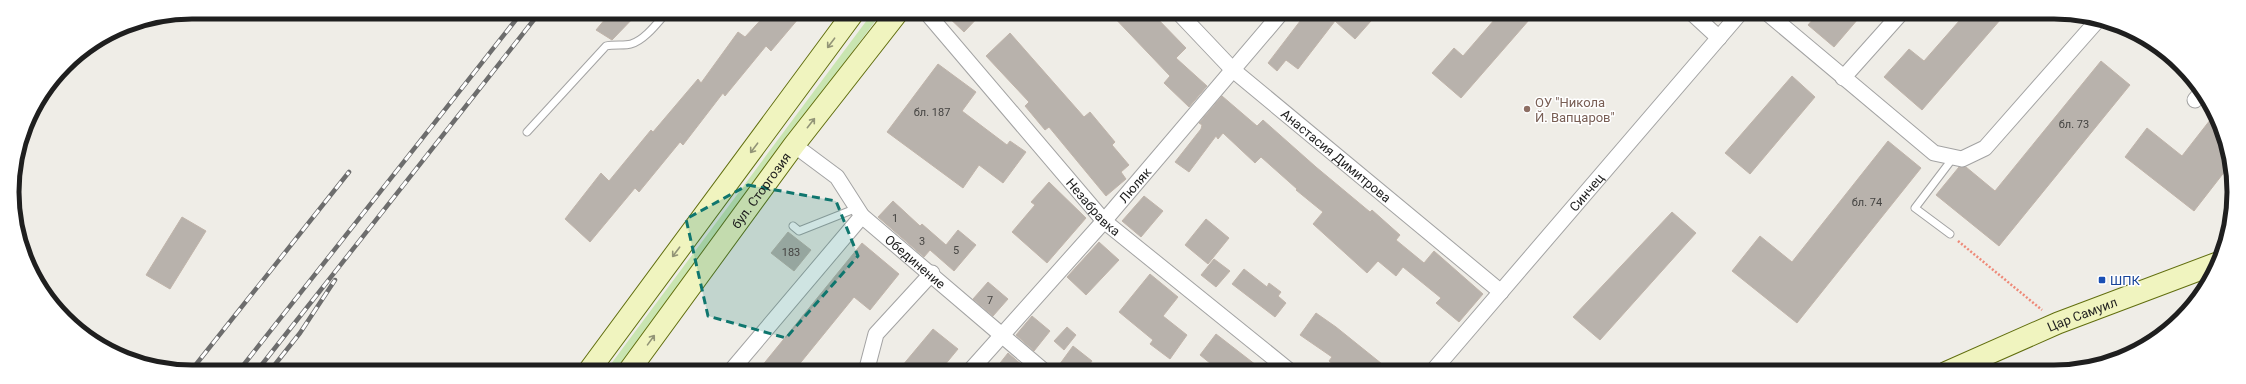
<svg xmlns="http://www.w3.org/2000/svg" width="2246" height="384" viewBox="0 0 2246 384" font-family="Roboto,sans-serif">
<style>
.grass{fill:#c9e5b1}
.building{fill:#b8b2ac;stroke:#c0b4aa}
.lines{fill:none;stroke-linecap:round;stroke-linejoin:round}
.lane-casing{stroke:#a3a3a3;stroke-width:9}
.street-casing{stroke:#a3a3a3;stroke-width:17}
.secondary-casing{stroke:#616e0e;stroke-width:23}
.path{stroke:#ee8978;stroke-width:2.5;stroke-dasharray:2 2;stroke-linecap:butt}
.lane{stroke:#fff;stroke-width:7}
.street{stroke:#fff;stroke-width:15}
.secondary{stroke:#f0f4bf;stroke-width:21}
.rail-casing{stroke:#6d6d6d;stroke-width:4.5}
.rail{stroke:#fff;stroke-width:3;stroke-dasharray:9;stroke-linecap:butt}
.oneway{stroke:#929477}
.marked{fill:#0f766e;fill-opacity:0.2;stroke:#0f766e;stroke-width:3;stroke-dasharray:8 5;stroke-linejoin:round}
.education-dot{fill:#8d6e63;stroke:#fff;stroke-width:1.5}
.transit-dot{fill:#1a4fb4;stroke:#fff;stroke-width:1.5}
.labels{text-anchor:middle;stroke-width:3;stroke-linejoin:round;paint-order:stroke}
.number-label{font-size:11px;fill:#454442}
.education-label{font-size:13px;fill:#785e54;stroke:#fff;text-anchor:start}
.street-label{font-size:13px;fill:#1f1f1f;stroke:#fff}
.transit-label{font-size:13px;fill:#164399;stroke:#fff;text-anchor:start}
.rim{fill:none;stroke:#1f1f1f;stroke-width:5}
</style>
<rect width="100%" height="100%" fill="#efede7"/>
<path class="grass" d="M 873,12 L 882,12 L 615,372 L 605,372 Z"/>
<path class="building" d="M 611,12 L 639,12 L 612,40 L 596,30 Z
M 768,12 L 804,12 L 771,51 L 766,46 L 725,96 L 723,93 L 683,145 L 680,142 L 639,192 L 635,188 L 590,242 L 565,219 L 601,173 L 609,181 L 651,130 L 653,132 L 698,79 L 701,83 L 738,32 L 745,37 Z
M 943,12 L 983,12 L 964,32 Z
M 1109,12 L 1151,12 L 1186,48 L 1176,58 L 1207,86 L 1189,107 L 1164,83 L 1170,76 Z
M 1307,12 L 1379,12 L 1355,39 L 1335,21 L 1298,69 L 1286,60 L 1277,71 L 1268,63 Z
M 1501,12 L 1536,12 L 1461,98 L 1432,73 L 1454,48 L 1463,56 Z
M 1819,12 L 1864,12 L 1834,47 L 1808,25 Z
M 1967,12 L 2007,12 L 1922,110 L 1884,77 L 1909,49 L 1924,61 Z
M 1010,33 L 1084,117 L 1090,112 L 1115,142 L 1112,145 L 1129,165 L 1121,172 L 1126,179 L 1106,196 L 1049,127 L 1045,130 L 1025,106 L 1029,102 L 986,56 Z
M 2101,61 L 2130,85 L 1999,246 L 1936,195 L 1959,167 L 1966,167 L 1995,191 Z
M 938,64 L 976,92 L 962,111 L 1007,145 L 1010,141 L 1026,152 L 1003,183 L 979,165 L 963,188 L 887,132 Z
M 1792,76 L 1815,97 L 1750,174 L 1725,153 Z
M 1222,96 L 1257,126 L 1263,120 L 1316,167 L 1370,212 L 1372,210 L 1400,235 L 1396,240 L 1424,263 L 1434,251 L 1483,294 L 1459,322 L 1436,303 L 1441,298 L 1403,267 L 1396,276 L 1378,261 L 1367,273 L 1313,224 L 1323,212 L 1296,190 L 1297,189 L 1261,157 L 1255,163 L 1223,133 L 1218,139 L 1216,136 L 1189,172 L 1175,162 L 1201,129 L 1202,125 L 1199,123 Z
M 2214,115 L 2225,134 L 2229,166 L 2194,211 L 2125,157 L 2147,128 L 2182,156 Z
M 1888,141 L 1921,168 L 1797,323 L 1732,271 L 1760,236 L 1792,262 Z
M 1049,182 L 1086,218 L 1047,263 L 1012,232 L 1035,205 L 1031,202 Z
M 1144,196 L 1163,211 L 1141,237 L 1122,221 Z
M 893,201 L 920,226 L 922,224 L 946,245 L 958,230 L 976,245 L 954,271 L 930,250 L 924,257 L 878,217 Z
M 1672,212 L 1696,233 L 1600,340 L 1573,317 Z
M 182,217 L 206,231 L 170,289 L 146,275 Z
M 1206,219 L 1229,238 L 1208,264 L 1185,245 Z
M 788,232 L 811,250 L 794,271 L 771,253 Z
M 1099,242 L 1119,260 L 1086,295 L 1067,277 Z
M 862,243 L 899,274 L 870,310 L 854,297 L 793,372 L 757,372 Z
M 1214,259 L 1230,271 L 1216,287 L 1201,275 Z
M 1244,269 L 1267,287 L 1269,283 L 1281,292 L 1278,296 L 1286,303 L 1275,317 L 1232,284 Z
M 1150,274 L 1178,297 L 1163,316 L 1187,335 L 1170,359 L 1150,344 L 1153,340 L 1119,312 Z
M 988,282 L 1008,299 L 993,316 L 973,299 Z
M 1316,313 L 1336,327 L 1392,372 L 1342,372 L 1329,361 L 1332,357 L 1300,335 Z
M 1032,316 L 1050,331 L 1034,351 L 1016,335 Z
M 1067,327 L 1076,335 L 1064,350 L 1054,341 Z
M 933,329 L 958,349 L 939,372 L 897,372 Z
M 1216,334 L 1265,372 L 1221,372 L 1200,355 Z
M 1073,346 L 1092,361 L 1084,372 L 1054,372 Z
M 1008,353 L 1022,365 L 1016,372 L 993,372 Z"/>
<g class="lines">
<g class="lane-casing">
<path id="lane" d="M 527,132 L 606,46 C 614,44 625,46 631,44 C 645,40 658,22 667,12
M 793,226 L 799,231 L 857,208
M 1950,234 L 1915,208 L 1953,158
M 1973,362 L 1982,372"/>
</g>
<g class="street-casing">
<g id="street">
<path id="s1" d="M 926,12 L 1104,221 L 1291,372"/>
<path id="s2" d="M 1178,12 L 1233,70 L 1501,292"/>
<path d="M 1766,12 L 1934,153 L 1962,159 L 1985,148 L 2097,21"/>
<path d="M 1693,14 L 1719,38"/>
<path d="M 1843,78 L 1902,12"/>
<path d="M 2195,100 L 2201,93"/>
<path id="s3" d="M 794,145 L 837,177 L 862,216 L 1045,372"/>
<path d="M 730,372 L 862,216"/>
<path d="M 866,372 L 876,334 L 932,273"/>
<path id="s4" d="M 969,372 L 1104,221 L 1282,12"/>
<path id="s5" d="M 1432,372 L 1741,12"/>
</g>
</g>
<g class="secondary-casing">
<g id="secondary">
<path d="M 588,372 L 854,12"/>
<path id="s6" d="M 628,372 L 794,145 L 898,12"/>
<path id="s7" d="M 1947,372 L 2058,323 L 2220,262"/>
</g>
</g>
<path class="path" d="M 1671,12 L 1678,18
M 1958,241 L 2042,310"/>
<use href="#lane" class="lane"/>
<use href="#street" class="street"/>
<use href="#secondary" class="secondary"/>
<g class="rail-casing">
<path id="rail" d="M 190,372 L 349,172
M 238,372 L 522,12
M 256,372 L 540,12
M 269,372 L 300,333 L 335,280"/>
</g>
<use href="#rail" class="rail"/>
</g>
<defs><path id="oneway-shaft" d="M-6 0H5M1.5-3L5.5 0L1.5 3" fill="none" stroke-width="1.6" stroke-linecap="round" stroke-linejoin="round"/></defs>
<g class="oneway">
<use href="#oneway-shaft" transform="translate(831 43) rotate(127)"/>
<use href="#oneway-shaft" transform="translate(811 123) rotate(-52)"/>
<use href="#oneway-shaft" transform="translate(754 148) rotate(127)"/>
<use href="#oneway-shaft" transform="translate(676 252) rotate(127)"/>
<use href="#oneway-shaft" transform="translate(651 340) rotate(-54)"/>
</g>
<path class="marked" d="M 748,185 L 836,201 L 858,256 L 786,338 L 708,316 L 686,219 Z"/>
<circle class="education-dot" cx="1527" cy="109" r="4"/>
<rect class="transit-dot" x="2098" y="276" width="8" height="8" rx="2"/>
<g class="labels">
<g class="number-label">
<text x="932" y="116">бл. 187</text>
<text x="2074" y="128">бл. 73</text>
<text x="1867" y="206">бл. 74</text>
<text x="895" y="222">1</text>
<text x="922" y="245">3</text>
<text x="956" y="254">5</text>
<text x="791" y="256">183</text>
<text x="990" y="304">7</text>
</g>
<g class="education-label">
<text x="1535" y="107">ОУ "Никола<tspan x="1535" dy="15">Й. Вапцаров"</tspan></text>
</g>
<g class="street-label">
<text dy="5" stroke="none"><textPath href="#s2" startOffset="214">Анастасия Димитрова</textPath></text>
<text dy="5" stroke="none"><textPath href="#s4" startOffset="250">Люляк</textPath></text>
<text dy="5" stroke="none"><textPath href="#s6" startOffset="225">бул. Сторгозия</textPath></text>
<text dy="5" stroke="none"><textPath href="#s5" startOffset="237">Синчец</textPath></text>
<text dy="5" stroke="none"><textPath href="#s1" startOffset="257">Незабравка</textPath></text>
<text dy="5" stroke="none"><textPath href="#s3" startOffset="170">Обединение</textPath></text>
<text dy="5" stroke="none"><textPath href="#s7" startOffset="147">Цар Самуил</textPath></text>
</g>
<g class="transit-label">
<text x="2110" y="285">ШПК</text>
</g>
</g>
<path d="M0 0H2246V384H0ZM192 19H2054A173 173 0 0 1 2227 192V192A173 173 0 0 1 2054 365H192A173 173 0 0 1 19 192V192A173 173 0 0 1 192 19Z" fill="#fff" fill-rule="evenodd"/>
<path class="rim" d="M192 19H2054A173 173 0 0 1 2227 192V192A173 173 0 0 1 2054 365H192A173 173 0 0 1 19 192V192A173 173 0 0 1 192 19Z"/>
</svg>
